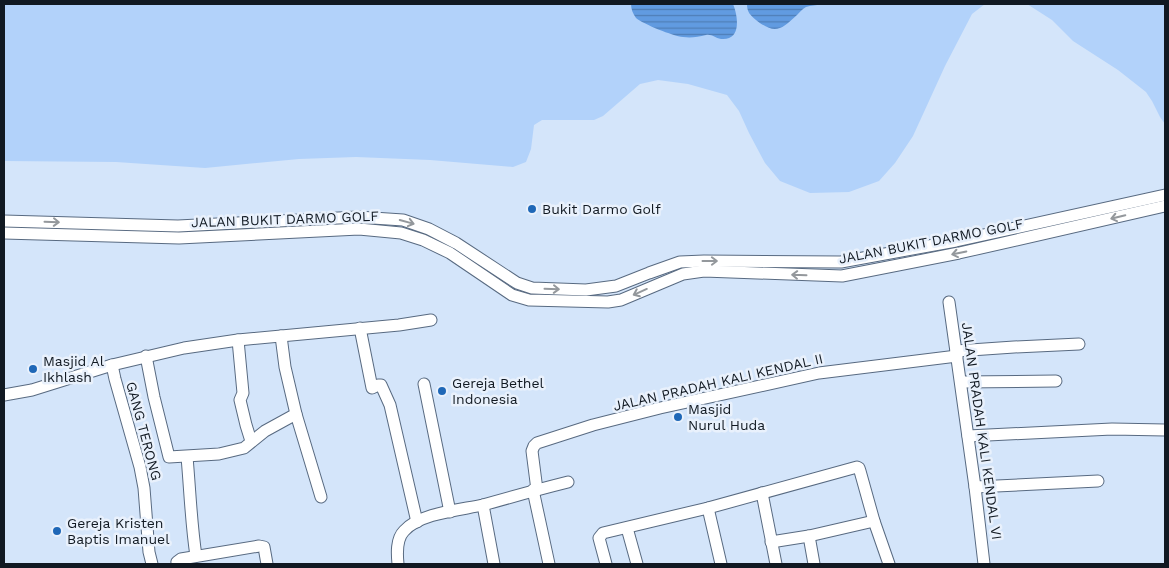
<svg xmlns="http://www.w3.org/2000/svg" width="1169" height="568" font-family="'Work Sans',sans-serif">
<defs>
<pattern id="water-rules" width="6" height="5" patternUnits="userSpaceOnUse" patternTransform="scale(1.25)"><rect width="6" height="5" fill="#619be1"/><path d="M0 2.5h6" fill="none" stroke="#4f7eb6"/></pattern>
</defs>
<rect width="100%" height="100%" fill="#d4e5fa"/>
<g fill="#b2d2fa">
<polygon points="4,4 985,4 972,14 945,66 913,136 895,163 879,181 849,192 810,193 780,181 765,163 749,133 739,111 727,95 688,84 658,80 640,84 603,116 594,120 542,120 534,125 531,149 526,162 513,167 430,160 356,157 299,159 205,168 116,162 4,161"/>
<polygon points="1027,4 1165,4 1165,124 1160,117 1152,101 1146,92 1118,70 1073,41 1052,20"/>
</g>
<g fill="url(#water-rules)">
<path d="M631,4H733C738,16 742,41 721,39C715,38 712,34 706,35C698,37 691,38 683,37C673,36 643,24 636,18C633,14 631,9 631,4Z"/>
<path d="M747,4H821C816,6 811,5 806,7C802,9 800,12 797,15C781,30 775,35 756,20C750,15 747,12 747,4Z"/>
</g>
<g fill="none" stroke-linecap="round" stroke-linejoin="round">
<defs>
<g id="minor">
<polyline points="4,221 178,226 358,217 403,220 429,229 456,243 517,283 532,288 586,290 616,286 649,273 680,262 704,261 841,262 956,241 1165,195"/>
<polyline points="4,233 179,238 359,229 401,233 423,240 450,253 512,295 529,300 608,302 621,300 683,274 704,271 842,276 959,253 1165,206"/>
<polyline points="949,302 975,487 984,564"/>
<polyline points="360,328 372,388 378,385 381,385 390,405 417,522"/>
<polyline points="281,336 285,367 296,414 321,497"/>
<polyline points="238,340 243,393 240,400 246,425 251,441"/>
<polyline points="956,351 1014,347 1079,344"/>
<polyline points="146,356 154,397 169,457 219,454 244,448 265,431 296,414"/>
<polyline points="112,365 115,379 140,467 144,488 149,552 152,564"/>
<polyline points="961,382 1056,381"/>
<polyline points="424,384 450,512"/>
<polyline points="4,395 32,390 112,365 184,348 238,340 399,325 431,320"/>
<polyline points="968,436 1112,429 1165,430"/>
<path d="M187,457C190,490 191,523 196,556"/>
<polyline points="975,487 1098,481"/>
<polyline points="533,490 549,564"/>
<polyline points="537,490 532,451 534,446 537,443 593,425 660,408 819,373 957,356"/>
<polyline points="762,493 776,564"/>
<polyline points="483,505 494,564"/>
<polyline points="708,508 721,564"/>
<polyline points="627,528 637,564"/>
<polyline points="809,536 814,564"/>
<polyline points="771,542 809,536 874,521"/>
<polyline points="178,564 177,562 181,559 259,546 264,547 267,564"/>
<path d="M398,564C397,554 396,539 404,531C420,513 460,510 483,505C511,497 540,489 568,482"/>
<polyline points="606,564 599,538 603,533 708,508 857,467 859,468 860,471 874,521 889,564"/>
</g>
</defs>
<use href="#minor" stroke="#586a81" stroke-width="13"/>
<use href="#minor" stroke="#fff" stroke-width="11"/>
</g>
<defs><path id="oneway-shaft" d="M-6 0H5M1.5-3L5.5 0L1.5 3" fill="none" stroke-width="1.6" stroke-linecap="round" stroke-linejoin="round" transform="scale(1.25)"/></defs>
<g stroke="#94989c">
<use href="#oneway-shaft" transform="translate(1118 217) rotate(167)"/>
<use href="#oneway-shaft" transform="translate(52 222) rotate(2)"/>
<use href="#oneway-shaft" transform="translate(407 222) rotate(15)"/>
<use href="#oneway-shaft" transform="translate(959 253) rotate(168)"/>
<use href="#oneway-shaft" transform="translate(710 261)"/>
<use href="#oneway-shaft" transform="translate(799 275) rotate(-178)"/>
<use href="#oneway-shaft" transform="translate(552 289) rotate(2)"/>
<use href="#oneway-shaft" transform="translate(640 292) rotate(156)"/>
</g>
<g fill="#1e67b7" stroke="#e9f1fc" stroke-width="2">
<circle cx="532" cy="209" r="5"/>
<circle cx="33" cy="369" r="5"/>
<circle cx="442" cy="391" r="5"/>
<circle cx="678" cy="417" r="5"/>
<circle cx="57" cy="531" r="5"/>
</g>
<g text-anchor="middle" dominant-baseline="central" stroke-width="5" stroke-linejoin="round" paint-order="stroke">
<g font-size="14" fill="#111922" stroke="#e9f1fc" text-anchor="start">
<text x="542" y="209">Bukit Darmo Golf</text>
<text x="43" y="361">Masjid Al<tspan x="43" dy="16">Ikhlash</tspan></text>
<text x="452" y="383">Gereja Bethel<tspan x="452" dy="16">Indonesia</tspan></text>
<text x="688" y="409">Masjid<tspan x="688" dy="16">Nurul Huda</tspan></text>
<text x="67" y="523">Gereja Kristen<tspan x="67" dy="16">Baptis Imanuel</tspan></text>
</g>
<g font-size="14" fill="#111922" stroke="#e9f1fc">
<text transform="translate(285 219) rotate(-2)">JALAN BUKIT DARMO GOLF</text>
<text transform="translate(931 241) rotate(-11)">JALAN BUKIT DARMO GOLF</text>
<text transform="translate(718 382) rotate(-13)">JALAN PRADAH KALI KENDAL II</text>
<text transform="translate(144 431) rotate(75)">GANG TERONG</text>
<text transform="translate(982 431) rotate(82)">JALAN PRADAH KALI KENDAL VI</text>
</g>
</g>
<rect width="1169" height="568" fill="none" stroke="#111922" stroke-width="10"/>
</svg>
